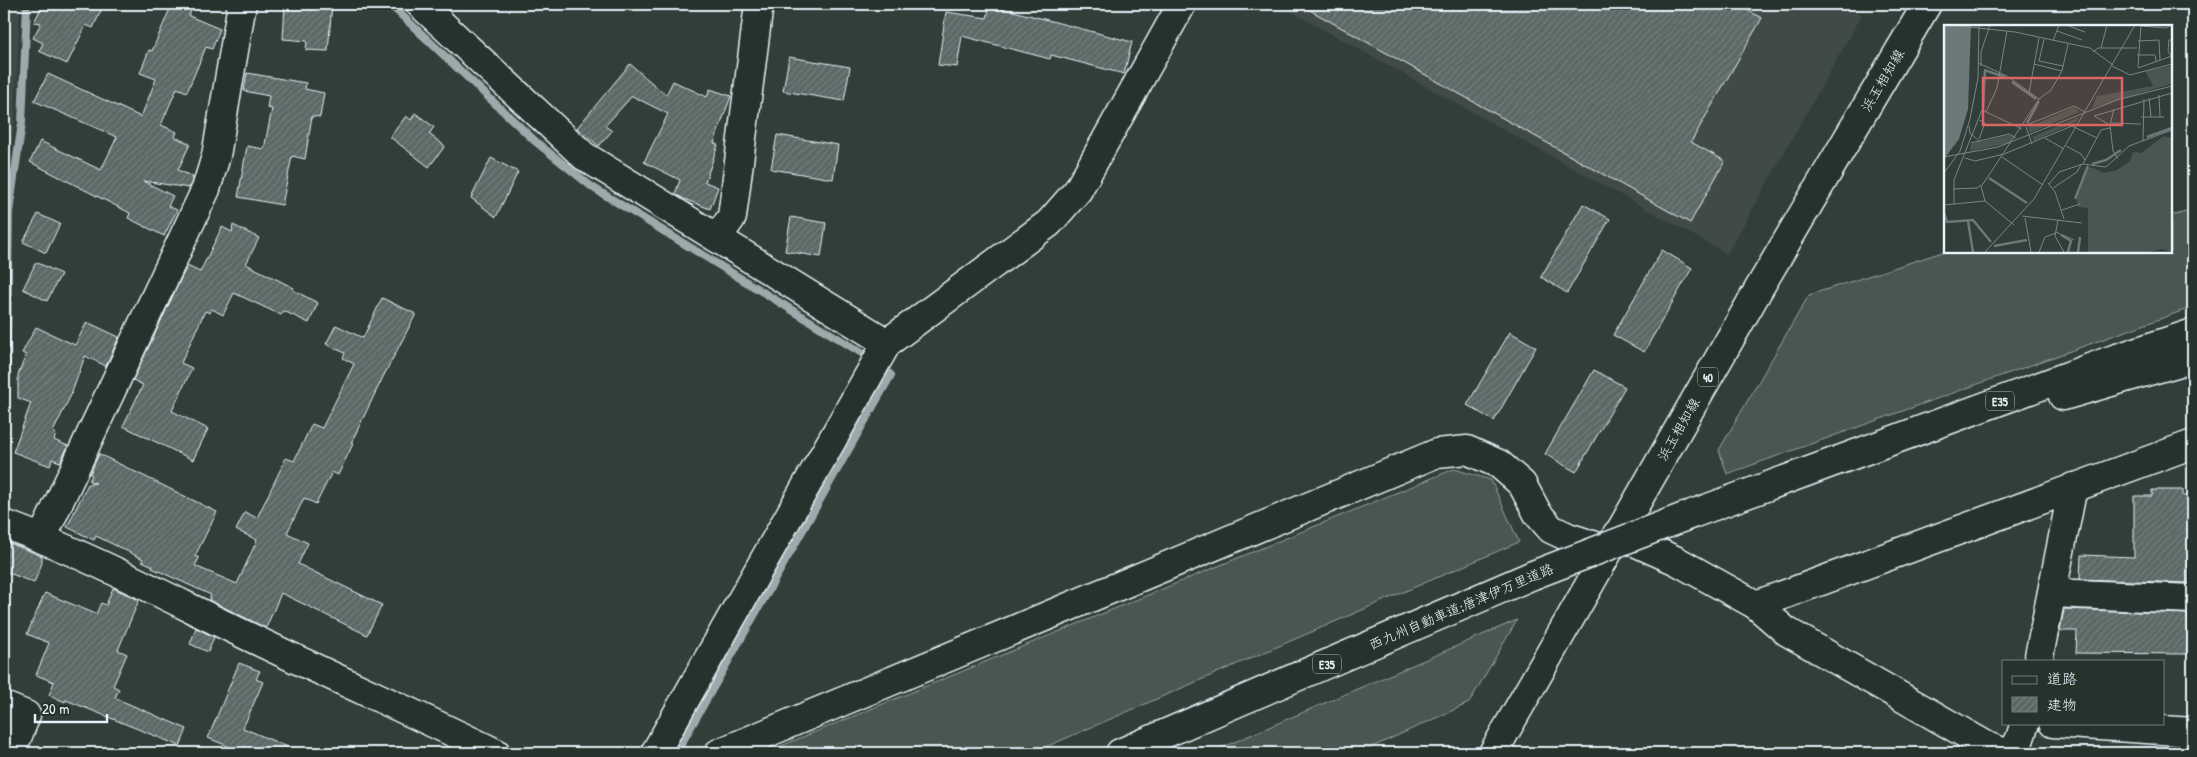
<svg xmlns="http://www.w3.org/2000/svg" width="2197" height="757" font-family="'Patrick Hand','Klee One',sans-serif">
<defs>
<pattern id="building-hatch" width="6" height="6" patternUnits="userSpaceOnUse" patternTransform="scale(1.25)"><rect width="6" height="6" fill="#5c6865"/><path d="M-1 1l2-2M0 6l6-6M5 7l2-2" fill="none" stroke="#737e7c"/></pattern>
</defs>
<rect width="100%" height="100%" fill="#323e39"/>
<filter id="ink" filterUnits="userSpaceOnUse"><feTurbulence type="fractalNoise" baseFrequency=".02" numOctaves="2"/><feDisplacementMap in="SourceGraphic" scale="10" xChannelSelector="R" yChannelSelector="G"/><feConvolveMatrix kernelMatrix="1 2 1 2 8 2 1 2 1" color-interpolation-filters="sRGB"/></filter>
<g filter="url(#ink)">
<g fill="#3f4b46">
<polygon points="4,4 20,4 15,120 4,203"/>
<polygon points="1278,4 1843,4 1862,15 1727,254"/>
</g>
<g fill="#495651" stroke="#98a4a4">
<polygon points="2193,210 2193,307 1727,474 1719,450 1809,295 1946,251 2171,251 2171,213 2175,215"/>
<polygon points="1454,469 1491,480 1519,542 1032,753 764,753"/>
<polygon points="1517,620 1469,703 1359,753 1209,753"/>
</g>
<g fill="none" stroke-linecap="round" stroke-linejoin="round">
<g stroke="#9ea9ab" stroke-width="8">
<polyline points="384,4 395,9 536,142 592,187 870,358 891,375 676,753"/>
<polyline points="4,418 6,404 9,212 22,123 27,4"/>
</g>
</g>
<g fill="url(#building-hatch)" stroke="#e8f1f8">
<polygon points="43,4 104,4 93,28 86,25 67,64 39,51 43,43 33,38 41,23 34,22"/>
<polygon points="172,4 194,4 189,16 220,29 212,49 206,47 187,92 177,88 161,125 177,132 175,137 190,144 178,170 193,177 189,188 143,181 173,196 168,206 177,210 164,236 128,218 130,213 30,162 40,141 101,170 117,137 34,101 48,74 141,117 156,79 140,73 149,50 152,51"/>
<polygon points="285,4 332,4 328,51 306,50 307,41 283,39"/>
<polygon points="1299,4 1736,4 1762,18 1691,142 1725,161 1690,223"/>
<polygon points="990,5 1132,42 1124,74 1051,55 1050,59 962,36 957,67 938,65 946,12 987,18"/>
<polygon points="789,57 850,67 844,101 783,91"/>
<polygon points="630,64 666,95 673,81 707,97 710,89 731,96 714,143 718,145 705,182 718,187 710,209 684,199 675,194 680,180 644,162 668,114 632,96 605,126 612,131 599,146 577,128"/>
<polygon points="247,73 306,83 305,89 324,93 320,117 312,116 305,159 292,156 282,205 238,197 247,146 264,149 272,109 267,108 269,96 244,91"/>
<polygon points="415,113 434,127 429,134 445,146 429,167 390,137 406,116 411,120"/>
<polygon points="777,135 838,145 833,179 771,169"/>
<polygon points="491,158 518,172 496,217 471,198"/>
<polygon points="1583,204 1610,219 1567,293 1541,277"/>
<polygon points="38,214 60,224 46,253 23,242"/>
<polygon points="791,217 826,223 821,257 785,251"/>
<polygon points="233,225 259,238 246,264 294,288 293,290 318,303 309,323 284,311 281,315 234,293 223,315 212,309 210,313 205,311 181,363 192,368 172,411 208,429 193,460 123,426 143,385 133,380 187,266 200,272 222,227 232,232"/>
<polygon points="1662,250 1692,268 1644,352 1613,335"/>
<polygon points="36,262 61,274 47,301 23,289"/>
<polygon points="382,298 416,314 383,377 351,443 353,444 338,475 332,472 316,504 304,498 287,533 308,543 298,564 382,605 367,635 281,593 266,628 209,600 211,595 152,568 153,566 142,561 143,559 96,536 94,540 67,527 88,484 96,483 89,481 92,475 90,474 99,454 217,512 195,556 199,558 195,566 237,584 257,540 236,530 245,512 257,518 286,458 294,461 312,424 322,428 354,364 343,358 345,353 326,344 336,325 363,338"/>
<polygon points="87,322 119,337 106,366 85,356 71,395 53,432 56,434 54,440 68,446 60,462 52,459 50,466 13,452 31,403 18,398 18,375 26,355 22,353 36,327 75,345"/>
<polygon points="1510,332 1536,347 1494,421 1467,405"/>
<polygon points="1594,370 1625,387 1576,472 1545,454"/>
<polygon points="2152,490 2183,490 2183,496 2193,496 2193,544 2189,544 2189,583 2080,579 2081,555 2134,557 2134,496 2152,496"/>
<polygon points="4,541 42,556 42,563 34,583 4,571"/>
<polygon points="113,588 139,600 118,650 127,654 113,686 119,689 115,698 187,729 180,746 66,700 65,702 49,695 54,682 36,675 49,643 27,634 45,593 96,614 101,603 106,605"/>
<polygon points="2064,609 2188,614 2187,654 2076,653 2077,631 2060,631"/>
<polygon points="196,628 214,637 208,652 190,644"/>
<polygon points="239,663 260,671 256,679 263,682 243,728 302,753 224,753 228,746 208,738"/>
</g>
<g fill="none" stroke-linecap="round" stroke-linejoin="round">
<defs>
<g id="street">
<polyline points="420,4 584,156 887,343"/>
<polyline points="717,238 732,217 759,4"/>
<path d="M4,524C83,553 159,593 235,630C321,672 409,711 496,753"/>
<polyline points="42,538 206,189 216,156 242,4"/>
<polyline points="2052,593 2193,599"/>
<polyline points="1756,605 1786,631 1987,746 2005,753"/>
<polyline points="2038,661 2073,487"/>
<polyline points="4,706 26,715 11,753"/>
<polyline points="2053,723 2193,732"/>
<polyline points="655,753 887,343 1049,223 1078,190 1182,4"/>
<polyline points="2011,753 2019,741 2025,723"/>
</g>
<g id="secondary">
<polyline points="1617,534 1677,561 1756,605 2193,444"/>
<polyline points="719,753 1437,453 1467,450 1499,464 1522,484 1538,514 1551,529 1568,537 1608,550"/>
</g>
<polyline id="primary" points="1493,753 1761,285 1927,4"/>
<g id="highway">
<polyline points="2063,396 2193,358"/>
<polyline points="1692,514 2114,359 2193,333"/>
<polyline points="1120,753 1533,575"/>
</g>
</defs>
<use href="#street" stroke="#e8f1f8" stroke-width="31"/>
<use href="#secondary" stroke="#e8f1f8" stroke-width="31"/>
<use href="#primary" stroke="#e8f1f8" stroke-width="31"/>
<use href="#highway" stroke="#e8f1f8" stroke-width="31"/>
<use href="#street" stroke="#26332d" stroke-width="28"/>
<use href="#secondary" stroke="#26332d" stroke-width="28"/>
<use href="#primary" stroke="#26332d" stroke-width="28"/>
<use href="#highway" stroke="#26332d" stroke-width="28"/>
<defs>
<polyline id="highway-bridge" points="1533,575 1692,514"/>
</defs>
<use href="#highway-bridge" stroke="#e8f1f8" stroke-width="31" stroke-linecap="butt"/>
<use href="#highway-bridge" stroke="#26332d" stroke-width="28"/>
</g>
</g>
<g text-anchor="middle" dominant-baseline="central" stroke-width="5" stroke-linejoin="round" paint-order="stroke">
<g fill="#26332d" stroke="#aeb8bb" stroke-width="1">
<rect x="1698" y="367.5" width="20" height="19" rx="4"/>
<rect x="1986" y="391.5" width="28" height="19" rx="4"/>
<rect x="1313" y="654.5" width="28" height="19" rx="4"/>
</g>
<g font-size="12" font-weight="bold" fill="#e8f1f8">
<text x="1708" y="377">40</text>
<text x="2000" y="401">E35</text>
<text x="1327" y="664">E35</text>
</g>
<g font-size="14" fill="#e8f1f8" stroke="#26332d">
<text transform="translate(1882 80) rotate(-59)">浜玉相知線</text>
<text transform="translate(1678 429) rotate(-60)">浜玉相知線</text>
<text transform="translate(1461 606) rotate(-23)">西九州自動車道;唐津伊万里道路</text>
</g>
</g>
<g transform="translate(1944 25)">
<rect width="228" height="228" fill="#323e39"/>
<path d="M227,41V59L148,83L153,71L209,61L201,46ZM131,82L135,87L86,108L84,102ZM135,92L132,97L90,116L88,112ZM65,110L69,112L66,118L26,126L27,119Z" fill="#495651"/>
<path d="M220,111L227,113V227L218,224L205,227H144V183L134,182L132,171L140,146L147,142L160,148L173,145L186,136L189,127L197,128Z" fill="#495651"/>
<path d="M0,0H27L24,84L15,114L0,134Z" fill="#6d7978"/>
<path fill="none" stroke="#6d7978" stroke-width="2.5" d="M40,45L61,52M68,57L92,74M39,83L41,45M83,98L95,76M203,112L228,103M148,139L162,135L177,125M45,153L83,178M131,174L144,141M0,188L3,197L29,195L47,217M24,196L29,227M117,210L127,216L124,227M50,221L83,215M134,227L136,212"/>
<path fill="none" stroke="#7b8685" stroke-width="1" d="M7,0L71,7L146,23L169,40M122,0L141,7M197,1L222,3L227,0M113,6L138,15M100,14L95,36L119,41M109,16L115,0M194,16L215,15L216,35M157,23L163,0M149,27L154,23H193M193,30H211L212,36M227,31L224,26L225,15H227M34,38L63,51L95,74M90,39L118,46M37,41V27L46,0M168,41L186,50L228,39M194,42L197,0M194,43L228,31M85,68L95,13M215,70L216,92M205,73L207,92M170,84L166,100L169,126L174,134M42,87L53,63L63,6M150,91L228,68M150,91L166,100M197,92H220M167,98L197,99M25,101L26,108L36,117M80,101L130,81L141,87M82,102L88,119M101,113L120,124M35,114L41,98L35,95M199,116L200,74M27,118L65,109L72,113M122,121L137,129L141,135M0,132L54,122L173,75L228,61M58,132L99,160M21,133L31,136L60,129L128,101L153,113M139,139L157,105L166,103M0,148L16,126L26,94L34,53L35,0M104,158L111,167L120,194M105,159L115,147L139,139L162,142L185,121L228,105M37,161L41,176L70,200M109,163L133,147L137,140M9,164L33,163L39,159L95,74L107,65L118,46L124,19M10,179V155L38,85L78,104M0,180L41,176M118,185L136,179M78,191L138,198M81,193L87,227M114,195L111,211L120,227M112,207L130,215M41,227L90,174L191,0M95,227L101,212L112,208"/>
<path fill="#db6466" fill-opacity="0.15" stroke="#db6466" stroke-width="2.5" d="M39,53H178V100H39Z"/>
<rect width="228" height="228" fill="none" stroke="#e8f1f8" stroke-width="2.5"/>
</g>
<rect width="2197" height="757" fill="none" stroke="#26332d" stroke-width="20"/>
<rect x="10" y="10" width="2177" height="737" fill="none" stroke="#e8f1f8" stroke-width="2" filter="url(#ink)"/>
<rect x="2002" y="660" width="162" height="65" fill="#26332d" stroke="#747f7e"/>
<rect x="2012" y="676" width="25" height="8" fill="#26332d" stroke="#747f7e"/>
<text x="2047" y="684" font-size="15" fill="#e8f1f8">道路</text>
<rect x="2012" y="697" width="25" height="15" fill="url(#building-hatch)" stroke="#747f7e"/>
<text x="2047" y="710" font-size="15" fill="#e8f1f8">建物</text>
<path d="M35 714v8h72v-8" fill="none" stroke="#e8f1f8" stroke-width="2.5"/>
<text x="42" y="714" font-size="15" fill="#e8f1f8" stroke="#26332d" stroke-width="4" paint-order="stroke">20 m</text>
</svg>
